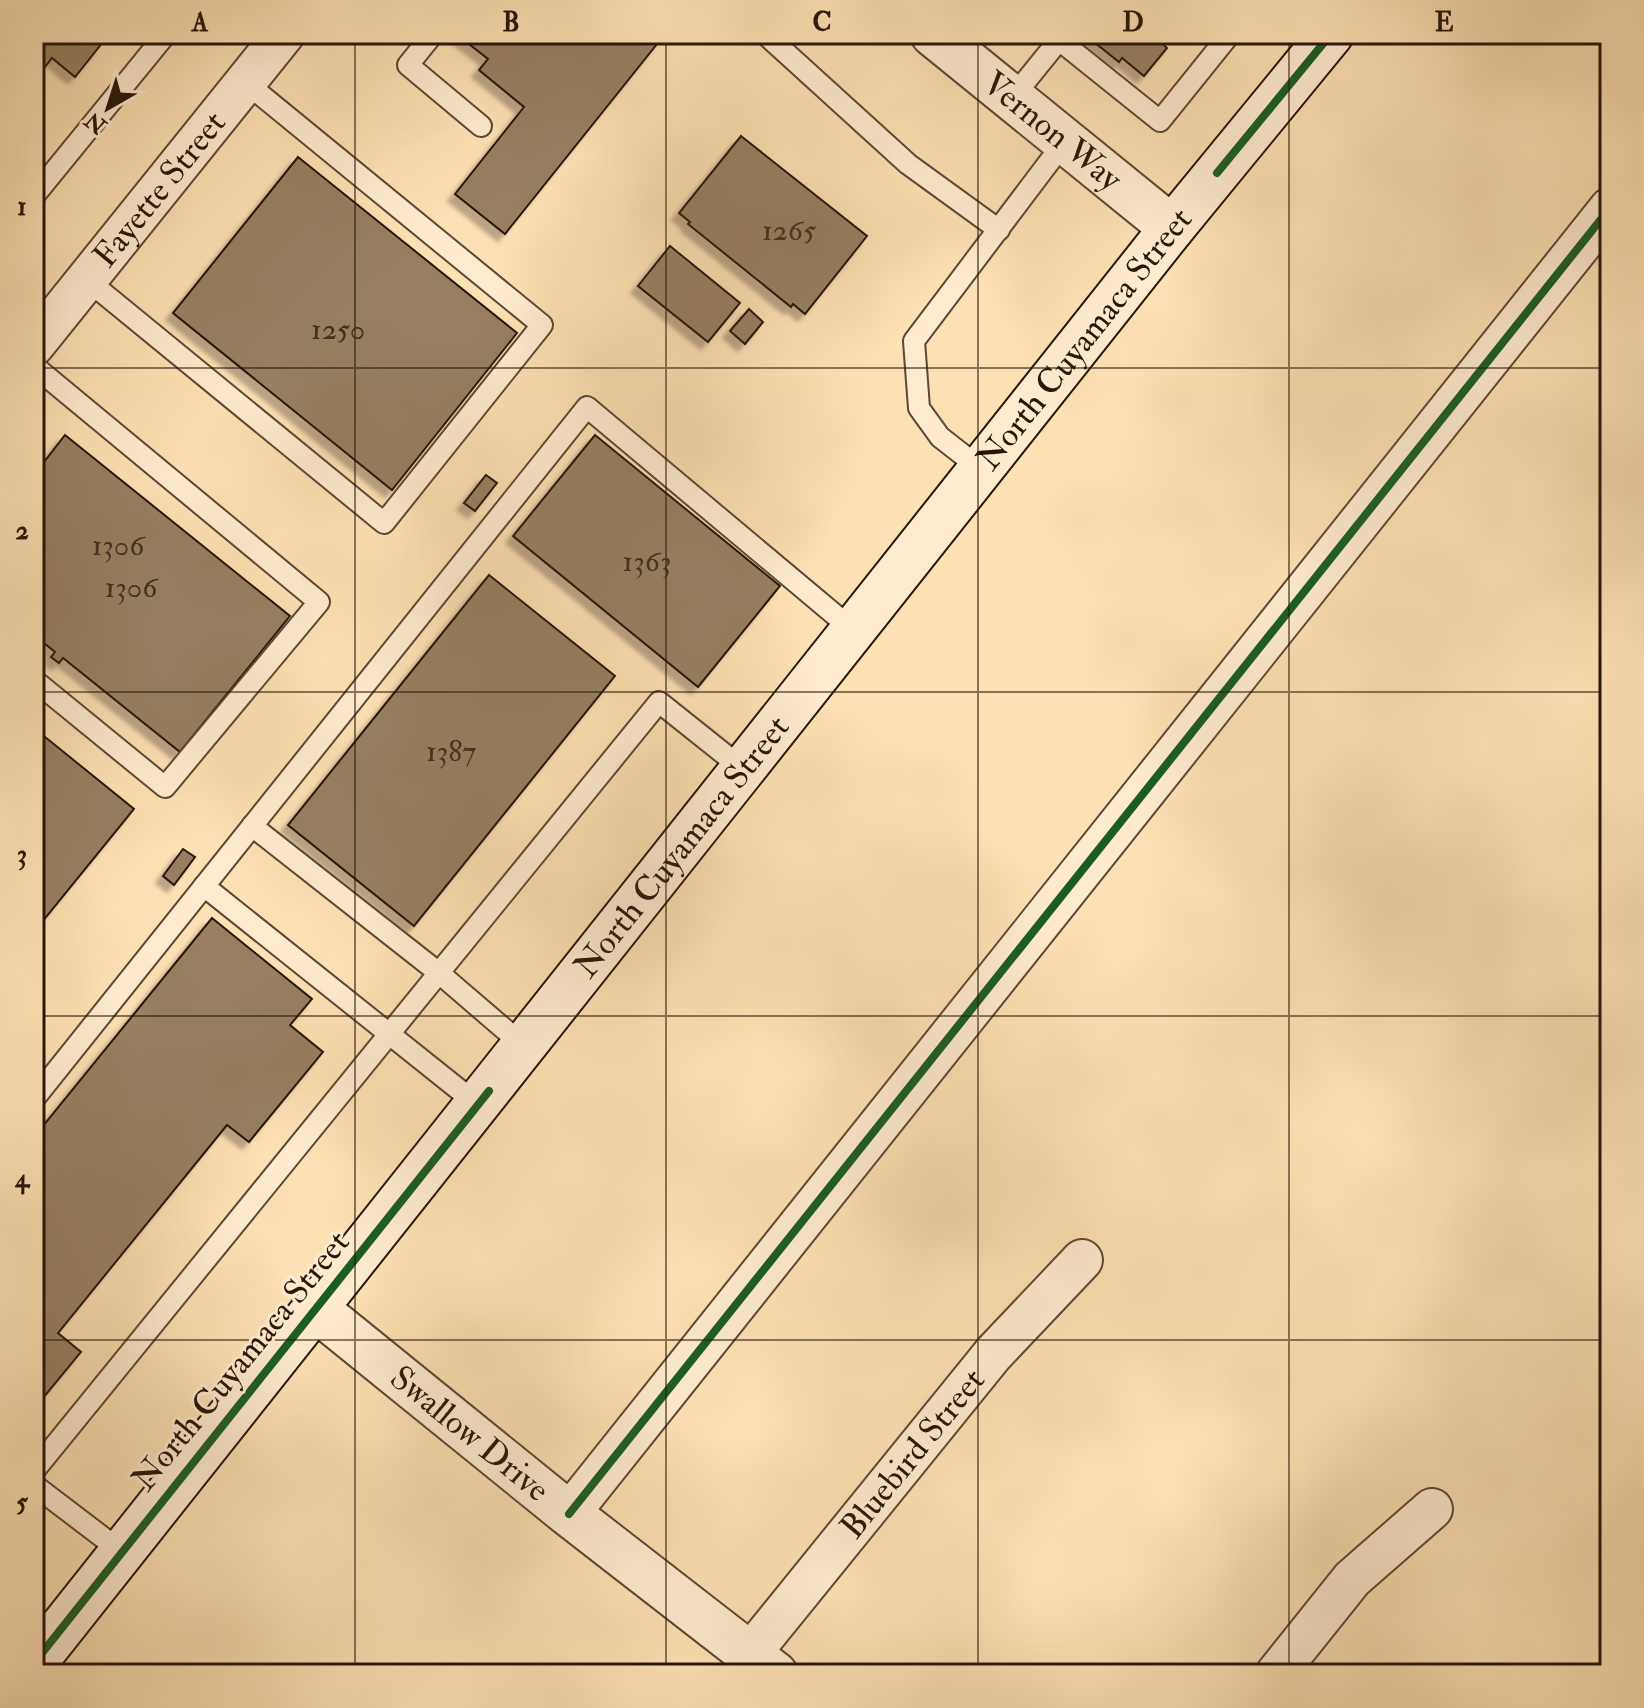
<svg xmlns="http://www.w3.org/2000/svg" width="1644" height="1708" font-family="'IM FELL Double Pica',serif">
<defs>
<filter id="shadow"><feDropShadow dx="-7" dy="7" stdDeviation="2" flood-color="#0004"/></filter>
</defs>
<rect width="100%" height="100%" fill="#fde0b3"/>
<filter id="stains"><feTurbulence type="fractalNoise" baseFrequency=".0025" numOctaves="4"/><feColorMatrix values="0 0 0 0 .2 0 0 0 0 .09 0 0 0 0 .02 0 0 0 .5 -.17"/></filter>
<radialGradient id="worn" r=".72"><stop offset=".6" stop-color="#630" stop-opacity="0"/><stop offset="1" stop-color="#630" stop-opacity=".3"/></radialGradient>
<g fill="#968061" stroke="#261708" stroke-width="2" filter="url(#shadow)">
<polygon points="34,34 93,34 103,42 75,77 52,58 34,81"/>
<polygon points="456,34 665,34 505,234 455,194 524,107 479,70 488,59"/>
<polygon points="1084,34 1169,34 1162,43 1167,48 1144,76 1122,58 1119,62"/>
<polygon points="741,136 867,236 805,314 793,304 791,307 688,224 690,222 679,213"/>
<polygon points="298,157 517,333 392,490 173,313"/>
<polygon points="670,246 740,303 708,342 638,286"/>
<polygon points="749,309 763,322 745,344 730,331"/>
<polygon points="65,435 290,616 180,752 63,658 59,663 51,657 55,652 34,635 34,475"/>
<polygon points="595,435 780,586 698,687 513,536"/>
<polygon points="486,475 497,483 475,511 464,503"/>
<polygon points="489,575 615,676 414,926 288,825"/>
<polygon points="34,728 134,809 34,932"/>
<polygon points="183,849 195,857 174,885 163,876"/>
<polygon points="212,918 312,999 290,1025 323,1052 249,1142 227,1125 58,1333 81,1352 34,1409 34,1137"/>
</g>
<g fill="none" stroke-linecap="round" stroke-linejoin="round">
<defs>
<g id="service">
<polyline points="433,34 408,65 481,126"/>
<polyline points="765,34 908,164 999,230"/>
<polyline points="1012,98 1059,40 1160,121 1230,34"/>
<polyline points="34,196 166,34"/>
<polyline points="86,279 384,523 542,325 245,82"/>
<polyline points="34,366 319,602 165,787 34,680"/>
<polyline points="981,469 940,437 919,408 914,341 1065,141"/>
<polyline points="252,826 439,973 524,1046"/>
<polyline points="204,886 477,1104"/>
<polyline points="34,1099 587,407 853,630"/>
<polyline points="34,1471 659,702 743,769"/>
<polyline points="34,1485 122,1552"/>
</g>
<g id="minor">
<path id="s1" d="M34,345L284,34"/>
<polyline points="569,1514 1610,208"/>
<path id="s2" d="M750,1654L993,1354L1082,1260"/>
<polyline points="1276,1674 1352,1579 1432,1509"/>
</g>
<g id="tertiary">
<path id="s3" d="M933,34L1172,228"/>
<path id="s4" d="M316,1309L569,1514L775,1674"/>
</g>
<g id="secondary">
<path id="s5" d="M34,1663L1172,228L1331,34"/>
</g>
</defs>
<use href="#service" stroke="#5c4933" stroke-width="24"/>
<use href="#minor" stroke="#5c4933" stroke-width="44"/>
<use href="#tertiary" stroke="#5c4933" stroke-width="48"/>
<use href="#secondary" stroke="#261708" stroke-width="48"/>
<use href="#service" stroke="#feebce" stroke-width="20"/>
<use href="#minor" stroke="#feebce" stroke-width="40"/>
<use href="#tertiary" stroke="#feebce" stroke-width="44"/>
<use href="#secondary" stroke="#feebce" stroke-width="44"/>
<defs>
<g id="cycleway">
<polyline points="1217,173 1331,34"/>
<polyline points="569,1514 1610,208"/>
<polyline points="34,1663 489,1091"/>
</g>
</defs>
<use href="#cycleway" stroke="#feebce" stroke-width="13"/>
<use href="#cycleway" stroke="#1b5e20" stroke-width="8"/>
</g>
<path fill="none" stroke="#261708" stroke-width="2" stroke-opacity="0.55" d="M355,34V1674M666,34V1674M978,34V1674M1289,34V1674M34,368H1610M34,692H1610M34,1016H1610M34,1340H1610"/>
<g text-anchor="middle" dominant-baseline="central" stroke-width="6" stroke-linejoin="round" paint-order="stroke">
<g font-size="30" fill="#42311e">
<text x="789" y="230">1265</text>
<text x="338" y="329">1250</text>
<text x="118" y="545">1306</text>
<text x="647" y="561">1363</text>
<text x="131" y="587">1306</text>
<text x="451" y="751">1387</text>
</g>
<g font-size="34" fill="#261708" stroke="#feebce">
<text stroke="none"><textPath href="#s3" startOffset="154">Vernon Way</textPath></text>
<text stroke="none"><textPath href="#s1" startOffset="200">Fayette Street</textPath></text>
<text stroke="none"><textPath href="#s5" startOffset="1690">North Cuyamaca Street</textPath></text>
<text stroke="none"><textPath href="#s5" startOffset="1042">North Cuyamaca Street</textPath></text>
<text transform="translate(241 1361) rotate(-51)">North Cuyamaca Street</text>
<text stroke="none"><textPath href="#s4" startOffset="198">Swallow Drive</textPath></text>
<text stroke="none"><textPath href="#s2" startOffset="258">Bluebird Street</textPath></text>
</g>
</g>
<rect width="1644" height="1708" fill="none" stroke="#fde0b3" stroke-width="88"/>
<g transform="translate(108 108) rotate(219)" stroke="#feebce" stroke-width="6" paint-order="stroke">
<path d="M0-6L14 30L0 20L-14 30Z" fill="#261708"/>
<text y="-12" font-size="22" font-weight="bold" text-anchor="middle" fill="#261708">N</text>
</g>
<rect x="44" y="44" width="1556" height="1620" fill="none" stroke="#261708" stroke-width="3"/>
<g font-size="26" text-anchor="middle" font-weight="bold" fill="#261708">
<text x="200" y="31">A</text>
<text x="511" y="31">B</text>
<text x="822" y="31">C</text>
<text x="1133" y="31">D</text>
<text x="1444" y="31">E</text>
<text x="22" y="215">1</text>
<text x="22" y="539">2</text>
<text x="22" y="863">3</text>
<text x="22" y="1187">4</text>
<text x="22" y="1511">5</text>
</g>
<rect width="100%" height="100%" filter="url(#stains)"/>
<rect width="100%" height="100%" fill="url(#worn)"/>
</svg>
